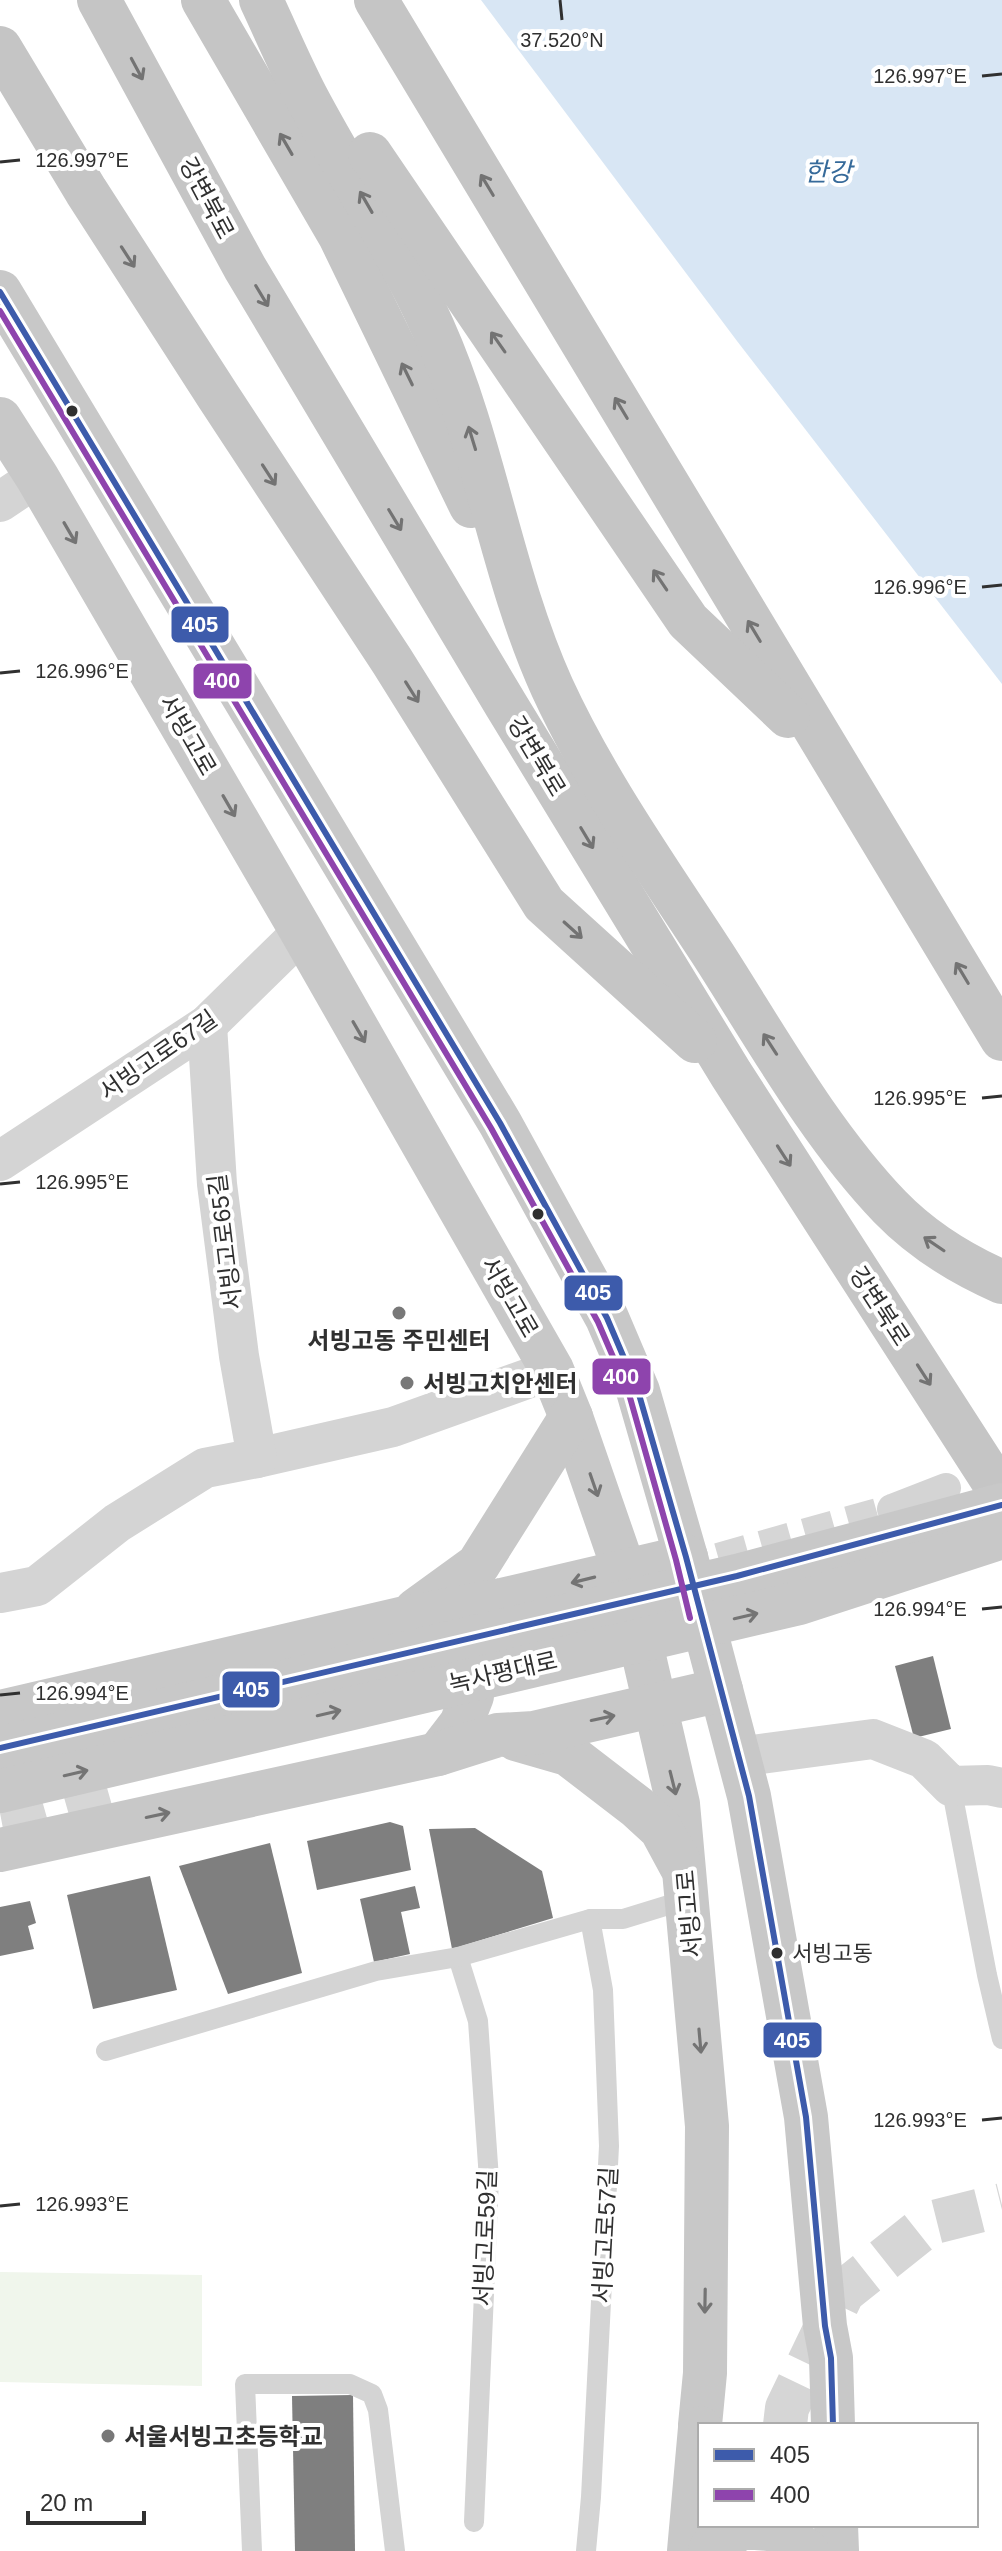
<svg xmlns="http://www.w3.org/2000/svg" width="1002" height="2551" font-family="Helvetica,'Noto Sans KR',sans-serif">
<rect width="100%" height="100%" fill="#fff"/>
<polygon fill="#f0f6ec" points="0,2272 202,2275 202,2386 0,2382"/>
<polygon fill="#d8e6f4" points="481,0 1002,0 1002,684 737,341"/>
<g fill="#7f7f7f">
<polygon points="933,1656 951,1729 914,1738 895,1666"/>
<polygon points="390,1822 403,1826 411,1870 317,1890 307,1841"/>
<polygon points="475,1828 542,1871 553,1918 452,1949 429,1829"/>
<polygon points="270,1843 302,1973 228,1994 179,1866"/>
<polygon points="150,1876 177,1990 93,2009 67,1895"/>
<polygon points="415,1886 420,1908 401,1912 410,1954 374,1962 360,1899"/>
<polygon points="30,1901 36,1923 28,1926 34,1949 0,1956 0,1907"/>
<polygon points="353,2395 355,2551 295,2551 292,2396"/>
</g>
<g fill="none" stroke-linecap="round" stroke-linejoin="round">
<polyline stroke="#d6d6d6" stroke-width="30" stroke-dasharray="30 15" stroke-linecap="butt" points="675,1570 892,1509"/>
<g stroke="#d6d6d6" stroke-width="44" stroke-dasharray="44 22" stroke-linecap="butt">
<polyline points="0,1813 42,1805 126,1781"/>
<polyline points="785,2425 787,2408 843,2292 930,2223 1002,2205"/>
</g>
<g stroke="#d4d4d4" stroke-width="20">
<polyline points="951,1786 987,1975 1002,2039"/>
<polyline points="458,1957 478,2021 489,2179 474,2522"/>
<polyline points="106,2051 376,1971 458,1957 590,1919 623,1919 688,1899"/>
<polyline points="252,2551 245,2384 350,2384 372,2394 378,2410 395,2551"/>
<polyline points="586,2551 591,2497 609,2146 603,1990 590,1919"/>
</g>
<polyline stroke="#d4d4d4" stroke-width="30" points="892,1509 946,1488"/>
<g stroke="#d4d4d4" stroke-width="40">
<polyline points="0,502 37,477"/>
<polyline points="0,1161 207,1025 302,932"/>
<polyline points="257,1458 393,1427 552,1370"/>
<polyline points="0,1593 37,1586 117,1523 205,1468 257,1458 239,1356 217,1184 207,1025"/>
<polyline points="738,1757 873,1739 924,1759 951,1786 988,1785 1002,1788"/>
</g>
<g stroke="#c8c8c8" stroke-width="44">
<polyline points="0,292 500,1123 607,1318 638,1391 686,1557 749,1796 806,2117 825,2326 831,2358 833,2425"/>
<polyline points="0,419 37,477 302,932 552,1370 571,1417 624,1570 678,1804 707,2126 705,2373 700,2425"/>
<polyline points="416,1610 478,1565 571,1417"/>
<polyline points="0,1712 405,1618 502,1600 686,1557"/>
<polyline points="516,1739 568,1754 637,1807 661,1829 681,1866"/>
<polyline points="438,1754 461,1724 472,1696 464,1657 455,1646"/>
<polyline points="0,1850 438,1754 498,1735 534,1733 721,1690"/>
<polyline points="836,2525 837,2551"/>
<polyline points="689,2551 700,2428"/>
<polyline points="710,2551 713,2545 743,2527 780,2530 807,2551"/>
</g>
<g stroke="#c5c5c5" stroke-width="44">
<polyline points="99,0 245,268 506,705 731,1074 1002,1495"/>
<polyline points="203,0 340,236 471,506"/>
<path d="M261,0C276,32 290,65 306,96C347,174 397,247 433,328C485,444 500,572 552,687C596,783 659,871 716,959C769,1042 821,1135 890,1207C921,1239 961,1264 1002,1282"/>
<polyline points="376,0 1002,1039"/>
<polyline points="0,48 86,191 218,396 392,661 544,904 695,1041"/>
<polyline points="370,154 688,621 788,716"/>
</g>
<g stroke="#c8c8c8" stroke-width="44">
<polyline points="0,1748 737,1576 1002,1505"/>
<polyline points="0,1791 799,1603 1002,1537"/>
</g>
<defs>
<g id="bus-1">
<polyline points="0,292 500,1123 607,1318 638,1391 686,1557 749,1796 806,2117 825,2326 831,2358 833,2425"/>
<polyline points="0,1748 737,1576 1002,1505"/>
</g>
<polyline id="bus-2" points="0,311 491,1128 598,1322 629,1394 676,1560 690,1618"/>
</defs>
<use href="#bus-1" stroke="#fff" stroke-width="12"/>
<use href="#bus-2" stroke="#fff" stroke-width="12"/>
<use href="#bus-1" stroke="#3d5bab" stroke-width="6"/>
<use href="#bus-2" stroke="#8e44ad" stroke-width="6"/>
</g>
<defs><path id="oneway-shaft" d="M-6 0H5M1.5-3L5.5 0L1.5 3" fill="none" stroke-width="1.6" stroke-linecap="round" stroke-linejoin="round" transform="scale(2)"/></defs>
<g stroke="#737373">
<use href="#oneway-shaft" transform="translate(137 69) rotate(62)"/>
<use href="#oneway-shaft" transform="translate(286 144) rotate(-120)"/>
<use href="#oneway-shaft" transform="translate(487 185) rotate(-121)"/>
<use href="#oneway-shaft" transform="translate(366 202) rotate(-120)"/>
<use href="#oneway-shaft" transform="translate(128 257) rotate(57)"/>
<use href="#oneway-shaft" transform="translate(262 296) rotate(59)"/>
<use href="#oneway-shaft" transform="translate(498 342) rotate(-125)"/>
<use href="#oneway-shaft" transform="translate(407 374) rotate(-116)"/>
<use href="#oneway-shaft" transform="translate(621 408) rotate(-121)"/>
<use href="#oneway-shaft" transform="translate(472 438) rotate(-107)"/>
<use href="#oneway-shaft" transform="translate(269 475) rotate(57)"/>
<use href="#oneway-shaft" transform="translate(395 520) rotate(59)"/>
<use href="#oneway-shaft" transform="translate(660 580) rotate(-124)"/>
<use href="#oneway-shaft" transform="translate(754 631) rotate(-121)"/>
<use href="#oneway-shaft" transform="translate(412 692) rotate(58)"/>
<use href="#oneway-shaft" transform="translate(587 838) rotate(59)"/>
<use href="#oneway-shaft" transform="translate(573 930) rotate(42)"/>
<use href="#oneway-shaft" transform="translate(962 973) rotate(-121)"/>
<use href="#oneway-shaft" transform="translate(770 1044) rotate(-123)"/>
<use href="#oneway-shaft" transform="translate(784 1156) rotate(57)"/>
<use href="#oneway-shaft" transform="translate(934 1244) rotate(-146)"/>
<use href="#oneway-shaft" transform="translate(924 1375) rotate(57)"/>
</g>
<g stroke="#747474">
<use href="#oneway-shaft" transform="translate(70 533) rotate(60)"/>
<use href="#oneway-shaft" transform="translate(229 806) rotate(60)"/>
<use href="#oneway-shaft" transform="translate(359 1032) rotate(60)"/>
<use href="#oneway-shaft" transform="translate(594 1485) rotate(71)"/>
<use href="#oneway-shaft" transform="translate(583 1580) rotate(166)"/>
<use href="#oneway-shaft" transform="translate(746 1616) rotate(-13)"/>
<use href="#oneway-shaft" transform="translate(329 1713) rotate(-13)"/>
<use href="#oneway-shaft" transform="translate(603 1718) rotate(-12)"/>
<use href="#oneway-shaft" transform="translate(76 1773) rotate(-13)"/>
<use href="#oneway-shaft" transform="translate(673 1783) rotate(76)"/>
<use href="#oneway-shaft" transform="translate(158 1815) rotate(-12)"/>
<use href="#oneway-shaft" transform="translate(700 2041) rotate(85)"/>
<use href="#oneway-shaft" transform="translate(705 2301) rotate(91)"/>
</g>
<path fill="none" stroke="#303030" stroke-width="3" d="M560,0L562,20M982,76L1002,74M0,162L20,160M982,587L1002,585M0,673L20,671M982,1098L1002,1096M0,1184L20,1182M982,1609L1002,1607M0,1695L20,1693M982,2120L1002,2118M0,2206L20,2204"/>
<g fill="#303030" stroke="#fff" stroke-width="3">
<circle cx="72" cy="411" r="7"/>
<circle cx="538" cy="1214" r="7"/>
<circle cx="777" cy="1953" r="7"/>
</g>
<g fill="#787878" stroke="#fff" stroke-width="3">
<circle cx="399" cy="1313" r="8"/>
<circle cx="407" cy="1383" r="8"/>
<circle cx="108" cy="2436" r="8"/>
</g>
<g text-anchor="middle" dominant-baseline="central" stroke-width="8" stroke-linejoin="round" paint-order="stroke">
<g font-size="22" fill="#303030" stroke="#fff" text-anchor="start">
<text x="792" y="1953">서빙고동</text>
</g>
<g font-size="24" fill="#303030" stroke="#fff">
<text transform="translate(207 198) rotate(62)">강변북로</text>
<text transform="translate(188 735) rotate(60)">서빙고로</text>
<text transform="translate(537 756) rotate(59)">강변북로</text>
<text transform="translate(158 1055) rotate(-35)">서빙고로67길</text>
<text transform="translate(225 1242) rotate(-97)">서빙고로65길</text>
<text transform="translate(510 1297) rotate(60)">서빙고로</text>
<text transform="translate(880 1306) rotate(57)">강변북로</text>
<text transform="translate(503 1672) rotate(-13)">녹사평대로</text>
<text transform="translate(689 1914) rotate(-95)">서빙고로</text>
<text transform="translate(605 2235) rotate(-87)">서빙고로57길</text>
<text transform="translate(485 2238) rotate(-88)">서빙고로59길</text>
</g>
<g font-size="24" font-weight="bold" fill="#303030" stroke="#fff" text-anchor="start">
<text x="399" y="1340" text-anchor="middle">서빙고동 주민센터</text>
<text x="423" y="1383">서빙고치안센터</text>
<text x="124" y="2436">서울서빙고초등학교</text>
</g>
<g font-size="26" font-style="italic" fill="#366a9a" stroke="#fff">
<text x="828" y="172">한강</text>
</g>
</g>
<g font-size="20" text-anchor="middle" fill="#303030" stroke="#fff" stroke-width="8" stroke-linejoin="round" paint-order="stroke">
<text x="562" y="47">37.520°N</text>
<text x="920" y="83">126.997°E</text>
<text x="82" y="167">126.997°E</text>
<text x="920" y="594">126.996°E</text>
<text x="82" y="678">126.996°E</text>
<text x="920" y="1105">126.995°E</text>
<text x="82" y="1189">126.995°E</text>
<text x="920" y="1616">126.994°E</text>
<text x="82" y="1700">126.994°E</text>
<text x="920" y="2127">126.993°E</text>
<text x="82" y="2211">126.993°E</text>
</g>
<g stroke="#fff" stroke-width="3">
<rect x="170" y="605" width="60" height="39" rx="8" fill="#3d5bab"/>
<rect x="192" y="662" width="61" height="38" rx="8" fill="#8e44ad"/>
<rect x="563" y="1274" width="61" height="38" rx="8" fill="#3d5bab"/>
<rect x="591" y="1357" width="61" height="39" rx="8" fill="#8e44ad"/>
<rect x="221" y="1670" width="60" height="39" rx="8" fill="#3d5bab"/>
<rect x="762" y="2021" width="61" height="38" rx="8" fill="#3d5bab"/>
</g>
<g font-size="22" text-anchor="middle" font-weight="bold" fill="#fff">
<text x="200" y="632">405</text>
<text x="222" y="688">400</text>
<text x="593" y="1300">405</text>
<text x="621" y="1384">400</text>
<text x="251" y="1697">405</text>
<text x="792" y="2048">405</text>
</g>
<rect x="698" y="2423" width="280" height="104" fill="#ffffff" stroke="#acacac" stroke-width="2"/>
<rect x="714" y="2449" width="40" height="12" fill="#3d5bab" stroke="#acacac" stroke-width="2"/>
<text x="770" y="2463" font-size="24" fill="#303030">405</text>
<rect x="714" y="2489" width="40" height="12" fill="#8e44ad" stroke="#acacac" stroke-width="2"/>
<text x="770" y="2503" font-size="24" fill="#303030">400</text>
<path d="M28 2511v12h116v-12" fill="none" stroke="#303030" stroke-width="4"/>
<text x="40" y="2511" font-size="24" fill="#303030" stroke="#ffffff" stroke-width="6" paint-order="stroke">20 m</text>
</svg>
